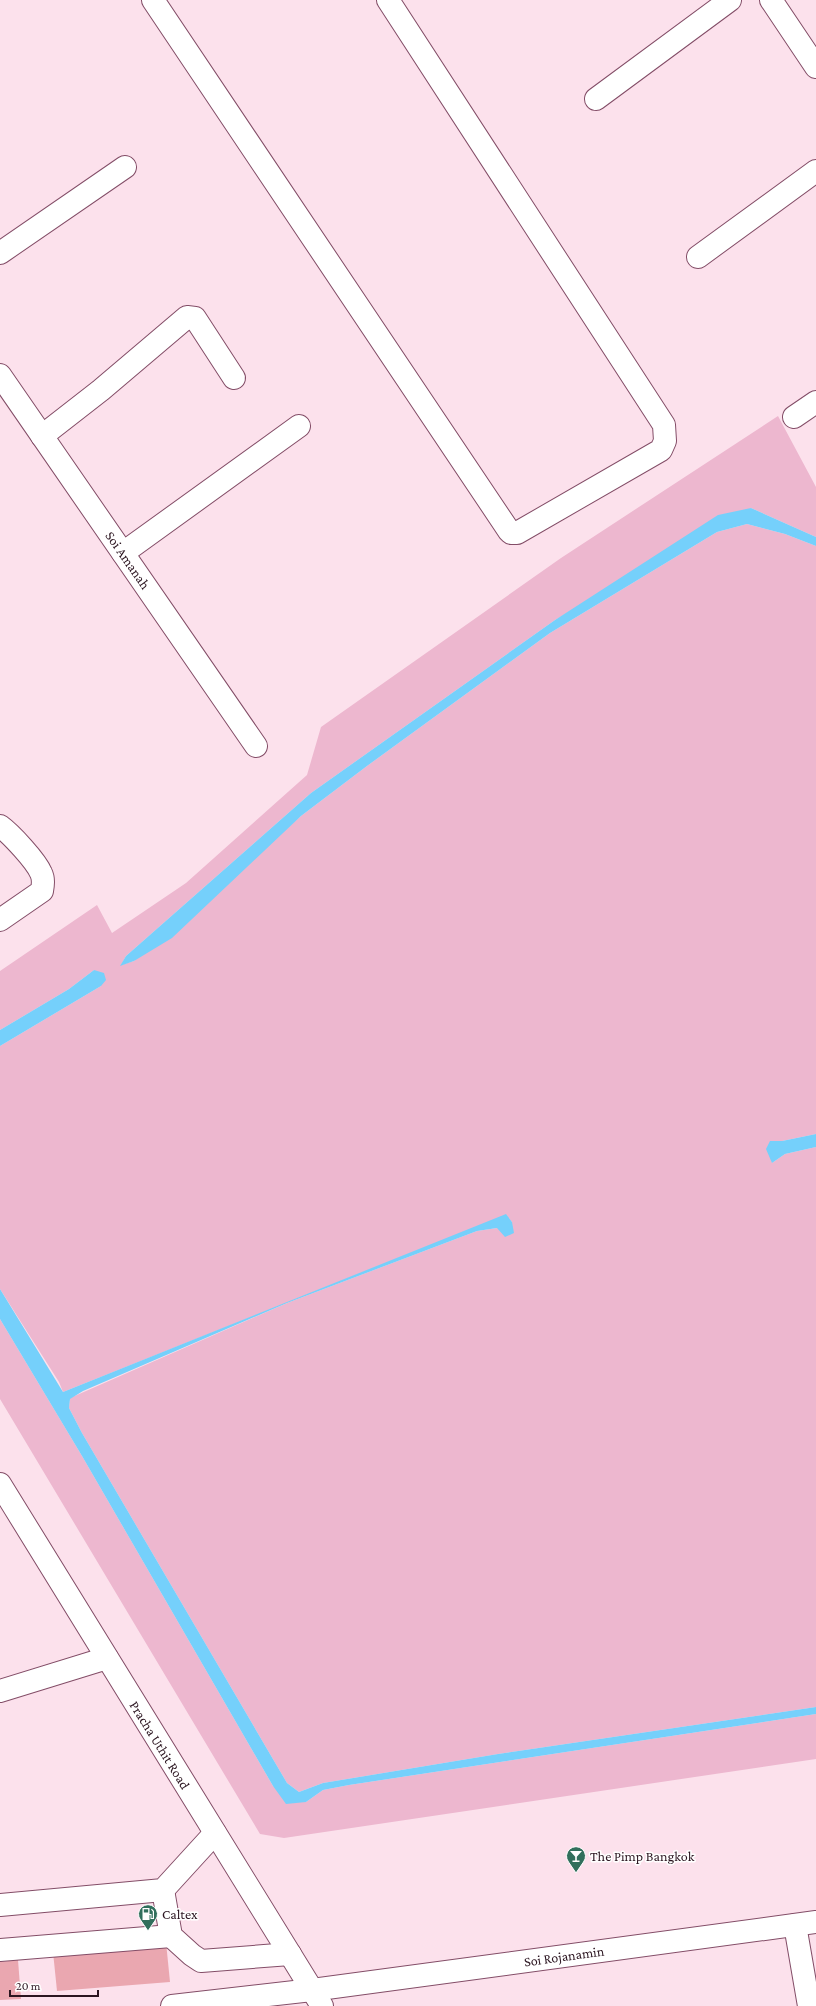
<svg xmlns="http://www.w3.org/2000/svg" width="816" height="2006" font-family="'Crimson Pro',serif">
<rect width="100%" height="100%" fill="#fce1ec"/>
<g fill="#edb7cf">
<polygon points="778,416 816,487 816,537 751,508 555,620 311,793 126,956 121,965 134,961 301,816 367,766 550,633 717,532 747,524 785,534 816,546 816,1134 782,1141 770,1141 772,1163 785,1154 816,1147 816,1707 498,1754 323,1783 299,1792 287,1783 82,1433 69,1408 70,1398 287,1303 477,1231 497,1228 512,1222 506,1215 63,1392 59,1382 0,1289 0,1046 101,986 94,970 69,989 0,1030 0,971 97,905 112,933 186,883 307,775 321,727 561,558"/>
<polygon points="0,1319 82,1456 273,1786 306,1802 323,1790 349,1785 816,1714 816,1759 284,1838 260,1834 0,1399"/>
</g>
<g fill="#75d0fb">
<polygon points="751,508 816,537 816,546 785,534 747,524 717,532 550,633 367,766 301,816 172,938 134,961 120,966 126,956 311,793 555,620 718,515"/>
<polygon points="94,970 104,973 106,980 101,986 0,1046 0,1030 69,989"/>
<polygon points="816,1134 816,1147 785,1154 772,1163 766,1149 770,1141 782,1141"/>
<polygon points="506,1214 512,1222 514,1233 505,1237 497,1228 477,1231 287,1303 83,1391 70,1399 69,1408 82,1433 287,1783 299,1792 323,1783 498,1754 816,1707 816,1714 349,1785 323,1790 306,1802 286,1804 273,1786 82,1456 0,1319 0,1289 63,1392"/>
</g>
<g fill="#eaa7b0">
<polygon points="166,1942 170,1982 57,1991 53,1952"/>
<polygon points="18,1960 21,1999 0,2000 0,1962"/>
</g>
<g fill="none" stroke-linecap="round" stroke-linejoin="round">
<defs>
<g id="minor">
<polyline points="153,0 509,531 511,533 517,533 661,450 665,441 664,425 388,0"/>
<polyline points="771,0 816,67"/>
<polyline points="596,99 730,0"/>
<polyline points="0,253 125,167"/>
<polyline points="698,257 816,171"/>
<polyline points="0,375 256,746"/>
<polyline points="794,417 816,402"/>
<polyline points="42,436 101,390 187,317 195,318 234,378"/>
<polyline points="123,553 299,426"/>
<path d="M0,826C11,834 36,861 41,873C44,879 43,885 42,891L0,920"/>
<polyline points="0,1691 107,1658"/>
<polyline points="163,1890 171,1936 192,1955 201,1961 290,1954"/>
<polyline points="0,1905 163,1890 215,1833"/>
<polyline points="795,1925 809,2006"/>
<polyline points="0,1950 171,1936"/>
<polyline points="172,2006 312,1990 816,1922"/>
</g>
<polyline id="major" points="0,1484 322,2006"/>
</defs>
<use href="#minor" stroke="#834d67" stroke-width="24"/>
<use href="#major" stroke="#834d67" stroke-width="24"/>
<use href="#minor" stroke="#fff" stroke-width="22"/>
<use href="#major" stroke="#fff" stroke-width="22"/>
</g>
<defs>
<symbol id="bar-pin" viewBox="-11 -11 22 30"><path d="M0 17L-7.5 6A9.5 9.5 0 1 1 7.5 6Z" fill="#316f5c" stroke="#fff"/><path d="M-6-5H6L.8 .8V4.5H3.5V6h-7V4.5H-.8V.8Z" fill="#fff"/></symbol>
<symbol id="fuel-pin" viewBox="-11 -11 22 30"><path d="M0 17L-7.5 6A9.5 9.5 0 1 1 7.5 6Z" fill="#316f5c" stroke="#fff"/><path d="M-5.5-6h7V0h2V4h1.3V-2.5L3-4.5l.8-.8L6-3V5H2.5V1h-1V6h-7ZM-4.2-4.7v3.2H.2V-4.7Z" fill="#fff"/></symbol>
</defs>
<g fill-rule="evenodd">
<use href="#bar-pin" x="565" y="1845" width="22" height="30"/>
<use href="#fuel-pin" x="137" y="1903" width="22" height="30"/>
</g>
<g text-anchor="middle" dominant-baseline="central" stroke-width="3" stroke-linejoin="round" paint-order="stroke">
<g font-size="14" fill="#2b1520" stroke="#fff">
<text transform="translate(128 560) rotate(55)">Soi Amanah</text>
<text transform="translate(160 1745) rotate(58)">Pracha Uthit Road</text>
<text transform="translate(564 1956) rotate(-8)">Soi Rojanamin</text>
</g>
<g font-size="14" fill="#2b1520" stroke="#fff" text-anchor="start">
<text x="590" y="1856">The Pimp Bangkok</text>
<text x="162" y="1914">Caltex</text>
</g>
</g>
<path d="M10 1990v6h88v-6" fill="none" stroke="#2b1520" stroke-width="2"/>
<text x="16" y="1990" font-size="12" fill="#2b1520" stroke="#ffffff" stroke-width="3" paint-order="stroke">20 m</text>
</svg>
